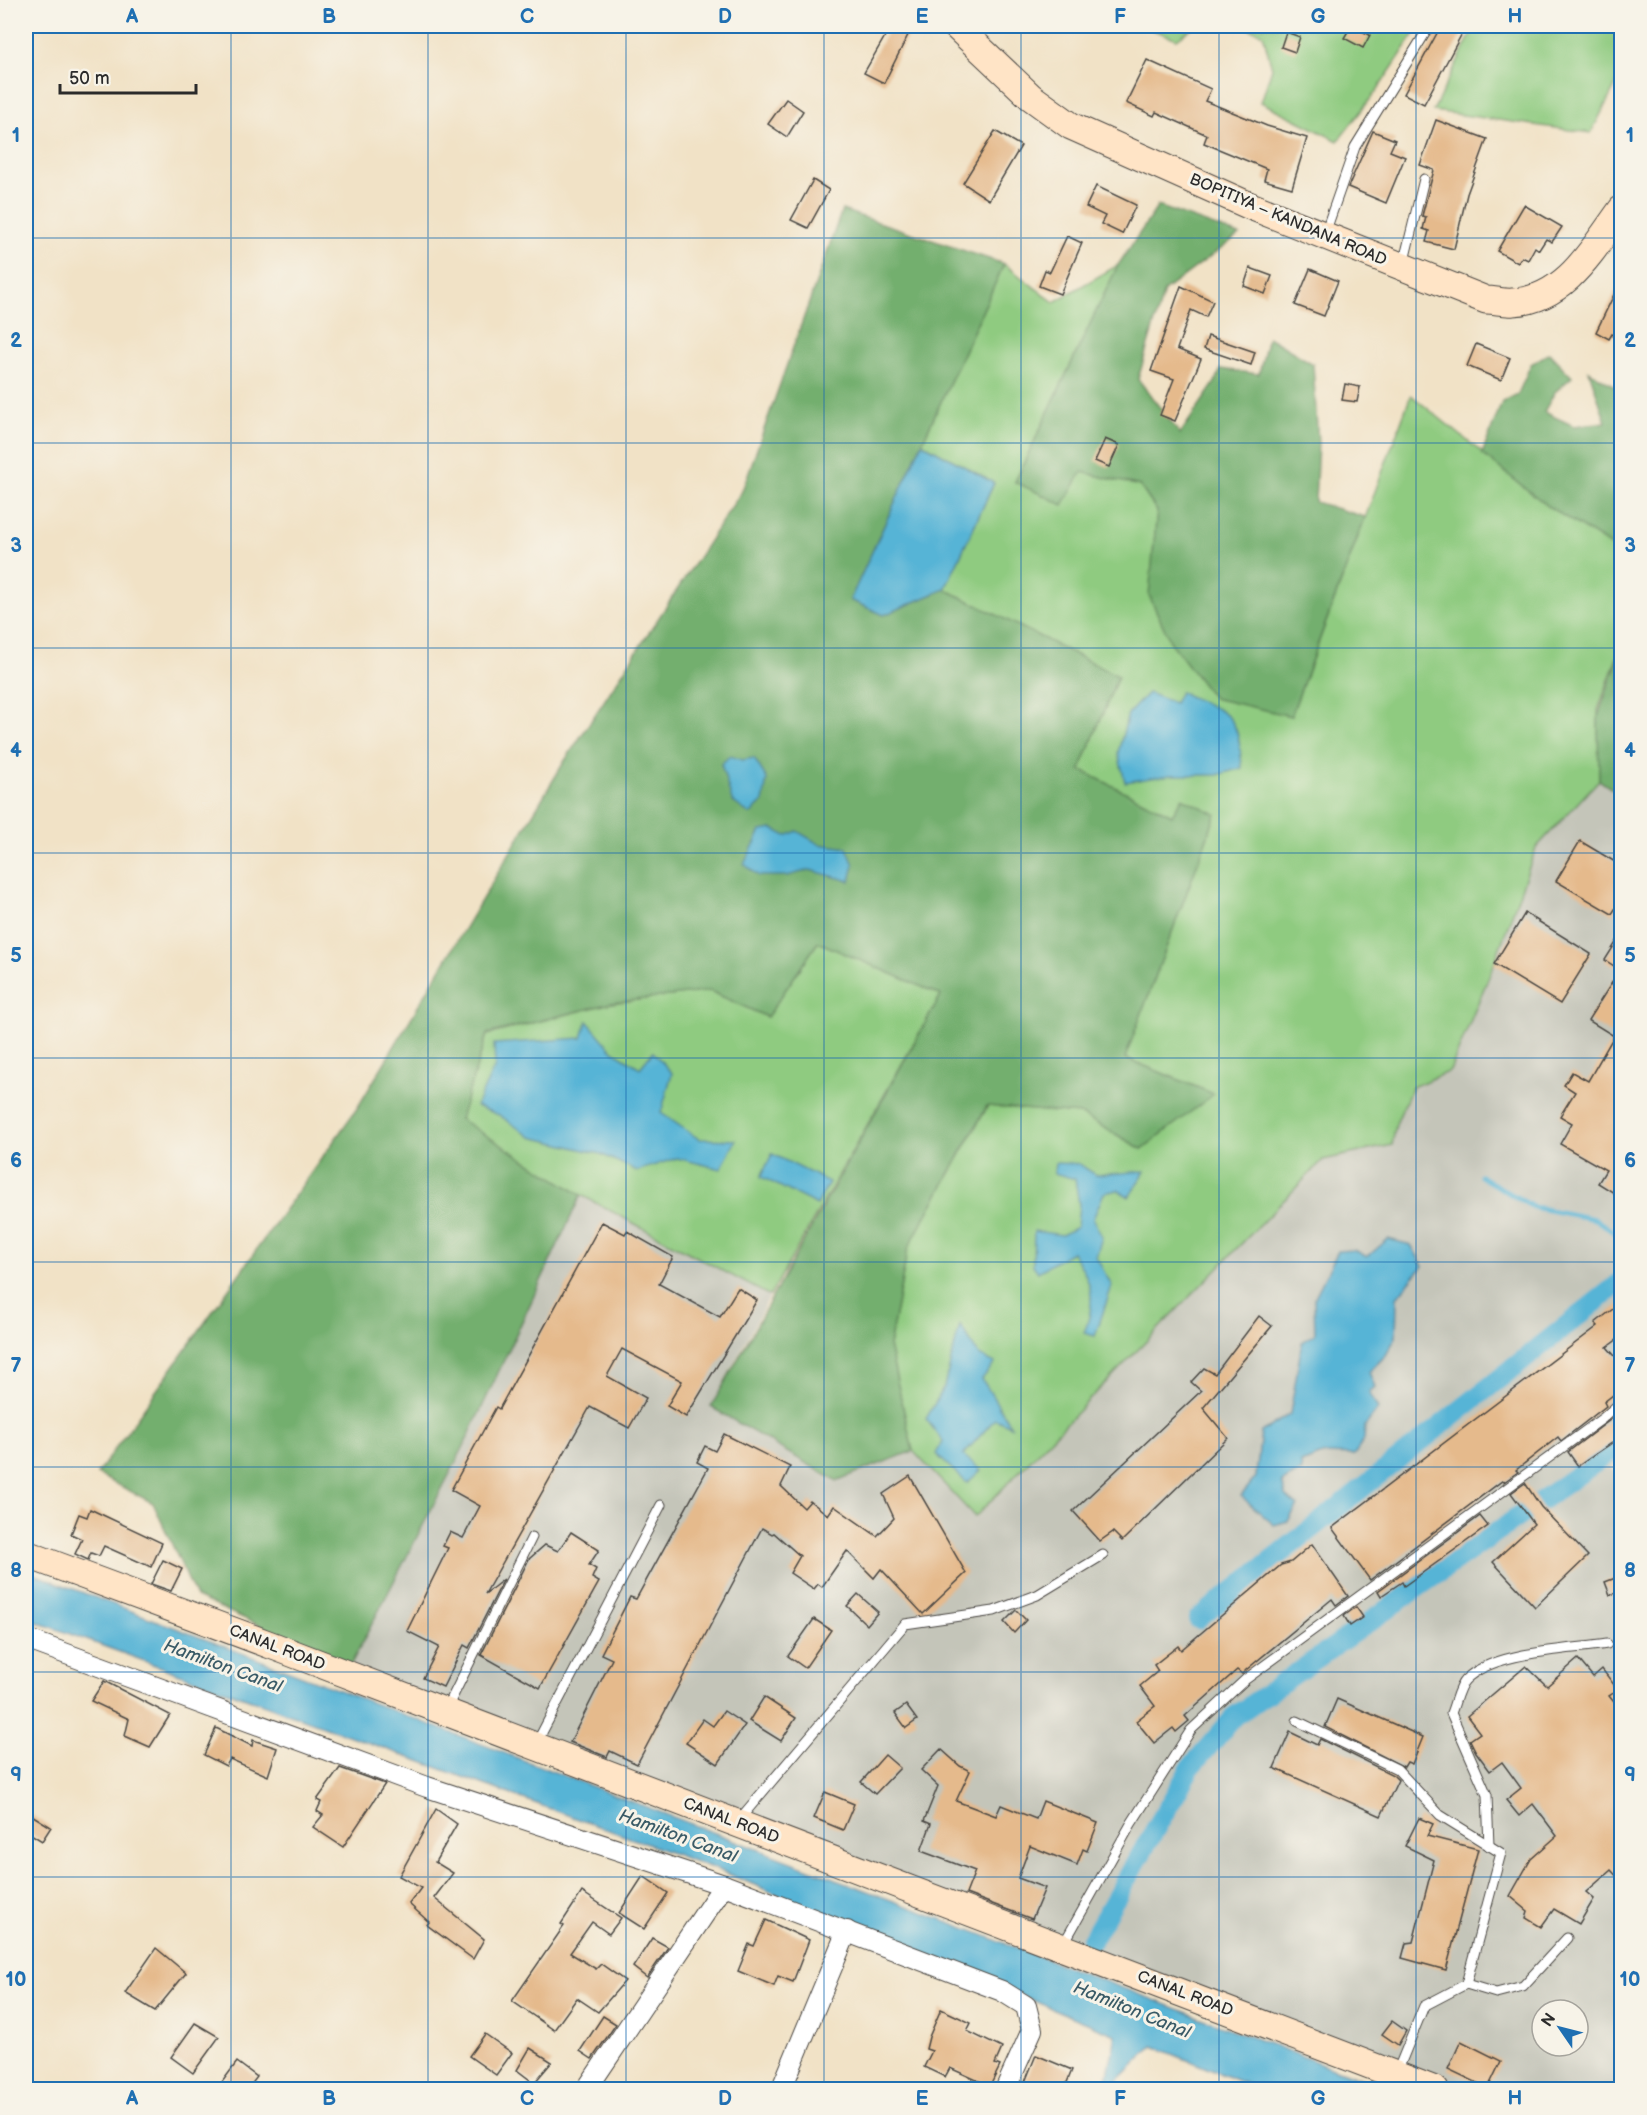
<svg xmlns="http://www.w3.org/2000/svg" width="1647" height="2115" font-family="'Balsamiq Sans',sans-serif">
<rect width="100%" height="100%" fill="#f7f3e8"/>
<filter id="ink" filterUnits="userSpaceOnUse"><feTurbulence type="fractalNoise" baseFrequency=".0167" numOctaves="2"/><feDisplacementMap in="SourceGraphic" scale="12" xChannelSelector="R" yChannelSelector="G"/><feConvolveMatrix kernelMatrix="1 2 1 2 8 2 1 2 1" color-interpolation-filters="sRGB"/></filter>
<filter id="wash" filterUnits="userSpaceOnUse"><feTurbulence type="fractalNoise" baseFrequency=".008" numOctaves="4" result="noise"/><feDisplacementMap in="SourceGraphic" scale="24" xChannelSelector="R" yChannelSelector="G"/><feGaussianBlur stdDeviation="1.35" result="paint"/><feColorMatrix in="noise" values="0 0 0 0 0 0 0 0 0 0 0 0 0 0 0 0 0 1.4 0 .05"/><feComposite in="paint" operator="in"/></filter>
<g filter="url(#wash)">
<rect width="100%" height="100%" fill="#f1e2c6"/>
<path fill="#c4c5b9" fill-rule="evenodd" d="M1599,780L1621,795L1622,1460L1611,1468L1622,1481L1621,2089H1452L1037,1932L350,1666L463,1448L581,1195L770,1296L711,1406L836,1480L913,1451L976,1517L1323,1160L1392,1145L1396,1124L1412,1087L1450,1071L1494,964L1536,848ZM1542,2010H1578V2046H1542Z"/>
<g fill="#8fcb80" stroke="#5d7b56" stroke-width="1.5">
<polygon points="1143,26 1195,26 1177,39"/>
<polygon points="1243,26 1420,26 1378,89 1338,141 1261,102 1272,68 1263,34"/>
<polygon points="1475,26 1621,26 1621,75 1591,133 1433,111"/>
<polygon points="1004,264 1054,302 1118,265 1015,482 1082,472 1140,486 1157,511 1150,595 1291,716 1411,395 1549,507 1621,552 1621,646 1598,710 1599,780 1536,848 1494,964 1450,1071 1412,1087 1396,1124 1392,1145 1323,1160 975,1517 913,1451 889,1346 908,1248 988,1106 1080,1114 1142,1149 1213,1094 1125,1058 1216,814 1172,815 1080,770 1118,676 945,589 994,483 922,443"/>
<polygon points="818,942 941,995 770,1296 581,1195 459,1119 487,1035 611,1003 710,991 767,1017"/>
</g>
<g fill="#73af6e" stroke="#4f6d4c" stroke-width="1.5">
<polygon points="1158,206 1239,235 1164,291 1138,379 1180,434 1214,384 1221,369 1259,374 1268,337 1313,364 1318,443 1315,502 1365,517 1291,716 1213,698 1170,641 1149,595 1157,511 1140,486 1082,472 1063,505 1015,482 1118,265"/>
<polygon points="842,210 1004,264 850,600 884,615 945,589 1118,676 1080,770 1172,815 1182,798 1216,814 1125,1058 1214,1094 1142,1149 1080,1114 987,1106 908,1248 889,1346 913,1451 836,1481 711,1407 941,995 818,942 767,1017 710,991 611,1003 487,1034 460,1119 581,1195 463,1448 350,1666 196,1597 153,1503 97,1474 358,1107 564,762 742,491"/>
<polygon points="1549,353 1572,377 1555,392 1544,412 1574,426 1606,422 1589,371 1621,390 1621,552 1549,507 1482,454 1502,402 1518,394 1531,364"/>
<polygon points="1621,650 1621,795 1599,780 1598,716"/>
</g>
<g fill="#57b4d6" stroke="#417080" stroke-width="1.5">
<polygon points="922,443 994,483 945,589 884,615 850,600"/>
<path d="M1180,692C1229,715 1238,709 1242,768L1217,775H1171L1125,782L1118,753L1128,714L1148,693L1174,703Z"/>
<polygon points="730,756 742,760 754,758 767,779 763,802 750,814 732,801 721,764"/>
<polygon points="773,829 786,836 797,831 819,844 847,848 854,865 850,881 810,870 787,876 759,876 744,864 761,831"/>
<polygon points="587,1021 613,1051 640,1068 653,1052 672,1073 661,1113 699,1139 736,1140 721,1169 677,1158 637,1171 601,1154 531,1137 499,1115 476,1106 495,1066 494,1044 582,1038"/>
<polygon points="772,1154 829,1182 817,1205 761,1177"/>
<path d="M1055,1163L1079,1164L1096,1175L1145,1171L1129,1197L1118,1190L1104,1193L1093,1219L1102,1237L1096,1257L1112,1286L1095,1336L1084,1333C1097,1300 1092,1280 1072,1252L1038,1272L1033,1265L1034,1231L1062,1235L1077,1227L1079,1204L1075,1179L1054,1173Z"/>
<polygon points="1388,1239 1411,1245 1423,1266 1397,1297 1396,1337 1386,1355 1369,1372 1375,1387 1369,1392 1378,1409 1365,1426 1364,1440 1354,1455 1325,1454 1301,1463 1302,1471 1282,1482 1286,1496 1298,1506 1288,1521 1274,1525 1241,1496 1256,1477 1261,1432 1290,1414 1302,1342 1315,1334 1314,1299 1338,1251 1355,1250 1367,1257"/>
<polygon points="960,1325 979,1355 995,1363 982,1379 1011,1426 995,1419 963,1455 981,1470 967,1483 936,1454 943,1441 926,1419 944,1387"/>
<polygon points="26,1571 1388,2089 1258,2089 1153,2046 1109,2089 1105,2089 1116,2035 721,1871 26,1618"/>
</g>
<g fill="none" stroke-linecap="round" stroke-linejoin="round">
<polyline stroke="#57b4d6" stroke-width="5" points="1480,1176 1533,1207 1595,1219 1622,1238"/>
<g stroke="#57b4d6" stroke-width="20">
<polyline points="1198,1619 1622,1281"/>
<polyline points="1091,1941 1191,1767 1235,1716 1622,1444"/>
</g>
</g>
<g id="blocks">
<g fill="#e5ba8c">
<polygon points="891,26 898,26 909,33 884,83 864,73"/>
<polygon points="1351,26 1370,35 1363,48 1344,38"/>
<polygon points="1441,26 1466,26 1424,104 1404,94"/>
<polygon points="1286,32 1300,37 1295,52 1281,47"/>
<polygon points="1147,60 1211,89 1205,101 1267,126 1307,138 1292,188 1264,180 1267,169 1204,143 1207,135 1156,112 1154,116 1126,103"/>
<polygon points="786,99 803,111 787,137 768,124"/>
<polygon points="1436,120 1487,139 1467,194 1454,249 1426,242 1429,231 1423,229 1426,217 1422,216 1434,170 1420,165"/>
<polygon points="995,131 1021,146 989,200 963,183"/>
<polygon points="1373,131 1395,140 1390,151 1405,157 1386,203 1348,187"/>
<polygon points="813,180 829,190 808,228 791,220"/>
<polygon points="1096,186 1136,205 1122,234 1101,224 1105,216 1086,207"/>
<polygon points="1524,205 1562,227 1552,242 1546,239 1539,250 1535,247 1528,260 1522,257 1518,263 1497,251"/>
<polygon points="1067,236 1082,243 1060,294 1039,286 1045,270 1050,272"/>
<polygon points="1250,268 1272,276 1265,294 1244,286"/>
<polygon points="1310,269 1338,281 1324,316 1295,305"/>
<polygon points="1622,278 1622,339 1612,334 1609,339 1596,332"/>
<polygon points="1181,286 1213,301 1206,317 1191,310 1177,349 1201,359 1175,421 1160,415 1174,379 1151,371"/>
<polygon points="1208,336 1255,352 1251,365 1204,349"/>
<polygon points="1476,344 1510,358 1501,380 1467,366"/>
<polygon points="1345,384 1360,387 1357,402 1342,400"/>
<polygon points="1105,439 1119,445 1109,467 1095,461"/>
<polygon points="1580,841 1622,866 1622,898 1612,914 1556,881"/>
<polygon points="1525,913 1591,954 1560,1004 1494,964"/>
<polygon points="1622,933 1622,1198 1598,1183 1606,1170 1560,1144 1572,1123 1560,1116 1575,1092 1564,1085 1572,1072 1588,1081 1614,1036 1588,1020 1620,970 1605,960"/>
<polygon points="602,1222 625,1234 627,1231 673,1257 659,1284 720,1317 738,1288 757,1300 686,1417 667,1406 682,1381 622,1349 607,1376 646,1398 629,1428 590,1407 485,1594 504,1579 469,1648 464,1645 443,1687 423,1678 439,1647 407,1631 448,1548 443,1546 450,1532 463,1538 480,1506 451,1490 496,1407 499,1409"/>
<polygon points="1622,1302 1622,1336 1607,1347 1622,1364 1622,1388 1604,1402 1606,1406 1561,1441 1558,1437 1516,1470 1518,1472 1504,1482 1502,1481 1370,1580 1332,1528 1598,1326 1595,1323"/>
<polygon points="1259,1316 1272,1326 1203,1408 1228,1438 1122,1541 1113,1532 1100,1541 1073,1511 1201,1391 1191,1382 1204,1368 1215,1374"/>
<polygon points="1614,1417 1622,1428 1622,1436 1578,1466 1568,1452"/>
<polygon points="724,1434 790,1467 781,1486 804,1508 810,1501 828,1515 834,1506 877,1536 894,1518 883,1494 910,1476 966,1573 923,1614 881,1569 874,1578 847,1551 822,1587 818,1584 814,1589 790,1573 800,1556 774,1533 772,1534 762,1528 637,1764 610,1751 607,1757 570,1742 612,1659 601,1654 630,1597 636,1599 708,1468 697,1462 705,1446 715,1451"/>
<polygon points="1525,1483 1541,1507 1588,1556 1535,1607 1493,1562 1534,1524 1511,1493"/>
<polygon points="90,1509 162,1543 151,1567 104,1546 99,1556 91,1553 88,1560 75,1554 82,1539 71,1534 79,1514 87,1517"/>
<polygon points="1480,1516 1488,1526 1404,1586 1402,1582 1381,1596 1378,1591"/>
<polygon points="571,1532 599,1550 589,1565 596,1569 592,1578 599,1582 540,1688 481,1655 529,1559 545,1545 558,1551"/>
<polygon points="1312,1544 1348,1596 1336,1605 1332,1599 1246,1670 1242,1674 1237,1670 1185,1716 1189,1721 1176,1732 1173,1728 1154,1743 1136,1721 1155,1706 1140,1686 1158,1671 1154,1665 1178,1646 1181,1650 1281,1565 1291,1562"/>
<polygon points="163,1560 182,1569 171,1591 151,1584"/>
<polygon points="1618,1577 1622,1591 1610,1595 1605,1582"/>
<polygon points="858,1594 878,1612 867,1625 847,1606"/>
<polygon points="1356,1607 1363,1617 1350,1626 1344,1616"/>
<polygon points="1016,1610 1026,1620 1014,1633 1004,1622"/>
<polygon points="814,1619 831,1630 805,1668 788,1656"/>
<polygon points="1578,1659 1593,1677 1602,1669 1618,1690 1609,1696 1622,1712 1622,1882 1611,1870 1586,1892 1594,1899 1579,1924 1554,1909 1541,1927 1526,1918 1528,1911 1510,1896 1531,1859 1557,1836 1533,1804 1519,1816 1506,1800 1521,1788 1502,1762 1490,1771 1476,1752 1470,1740 1480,1733 1467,1716 1526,1666 1547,1686"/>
<polygon points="104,1681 170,1715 150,1747 125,1736 129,1719 91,1701"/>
<polygon points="764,1697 796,1718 781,1741 749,1721"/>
<polygon points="1337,1699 1423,1737 1412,1764 1407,1762 1404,1767 1325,1727"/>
<polygon points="906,1705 917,1720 906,1728 895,1713"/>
<polygon points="724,1711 745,1725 718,1764 686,1743 703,1719 713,1726"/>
<polygon points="216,1728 252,1746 253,1740 277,1748 268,1776 230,1759 226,1766 204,1755"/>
<polygon points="1290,1732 1317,1745 1320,1739 1393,1775 1398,1780 1381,1816 1274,1768"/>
<polygon points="941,1749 960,1766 970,1771 956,1801 996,1816 1001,1805 1036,1819 1043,1801 1098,1823 1087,1851 1083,1849 1077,1865 1030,1846 1018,1878 1045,1888 1032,1919 966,1894 975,1871 921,1851 931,1824 924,1821 938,1786 921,1770"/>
<polygon points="885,1755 900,1768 875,1794 861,1782"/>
<polygon points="340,1768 385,1784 343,1847 313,1827 323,1815 317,1811 321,1802 317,1800"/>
<polygon points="825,1792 854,1804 843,1830 814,1818"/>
<polygon points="436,1809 457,1824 435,1862 453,1873 434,1898 484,1939 473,1959 427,1925 429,1922 409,1904 421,1888 399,1876"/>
<polygon points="30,1814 51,1827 42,1841 26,1831 26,1822"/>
<polygon points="1419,1818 1433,1824 1427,1836 1478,1849 1446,1970 1402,1958 1406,1943 1413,1942 1434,1860 1405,1846"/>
<polygon points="643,1876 668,1893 644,1929 619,1913"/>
<polygon points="582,1892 621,1918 609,1934 592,1922 570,1953 596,1969 601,1964 625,1981 598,2012 577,1998 554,2030 512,2001 564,1926 561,1924"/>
<polygon points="766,1920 809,1940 793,1982 778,1976 774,1986 738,1971 749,1944 754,1946"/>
<polygon points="652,1938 668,1947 647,1978 633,1967"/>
<polygon points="156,1948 186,1973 155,2011 125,1993"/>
<polygon points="941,2009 971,2023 967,2031 1002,2048 995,2064 1000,2066 990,2086 950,2068 945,2077 924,2067 932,2051 926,2049 929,2037"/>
<polygon points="603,2016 616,2024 592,2059 580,2051"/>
<polygon points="1392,2021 1406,2031 1398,2045 1382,2034"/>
<polygon points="195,2023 219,2037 193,2073 171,2057"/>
<polygon points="485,2034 512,2053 496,2075 469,2056"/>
<polygon points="1461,2041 1501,2061 1488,2088 1448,2069"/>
<polygon points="530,2048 552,2062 534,2083 517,2070"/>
<polygon points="1036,2055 1072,2070 1064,2090 1043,2090 1025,2082"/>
<polygon points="237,2062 257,2077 247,2090 216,2090"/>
</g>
</g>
</g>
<g filter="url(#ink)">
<use href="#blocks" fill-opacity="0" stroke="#494642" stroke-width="1.5"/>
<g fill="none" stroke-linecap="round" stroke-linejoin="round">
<defs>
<g id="service">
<polyline points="1325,233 1355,147 1429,27"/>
<polyline points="1403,265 1424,179"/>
<polyline points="446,1710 532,1537"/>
<polyline points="1297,1721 1397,1769 1440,1815 1501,1853 1466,1984 1424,2006 1397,2072"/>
<polyline points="536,1744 661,1505"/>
<polyline points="738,1821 905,1624 994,1611 1037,1595 1103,1555"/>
<path d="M1489,1846L1487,1795L1451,1713C1455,1704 1458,1687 1465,1680C1493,1651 1569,1650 1607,1644"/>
<polyline points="1063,1945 1131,1824 1191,1730 1246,1679 1603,1418 1622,1401"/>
<polyline points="1466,1984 1496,1993 1523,1986 1567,1938"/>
</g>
<g id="minor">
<polyline points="26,1639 427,1787 724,1885 1002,1991 1026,2006 1032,2030 1005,2090"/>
<polyline points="586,2090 724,1885"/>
<polyline points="781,2090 847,1931"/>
</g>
<g id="secondary">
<path d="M956,26L1031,97L1071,126L1248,205L1486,300C1495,300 1505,303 1513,302C1566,300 1594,247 1622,209"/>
<polyline points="26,1554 276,1647 1435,2090"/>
</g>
</defs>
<use href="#service" stroke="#494642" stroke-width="11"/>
<use href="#minor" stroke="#494642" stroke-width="22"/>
<use href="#secondary" stroke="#494642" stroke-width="29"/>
<use href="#service" stroke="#fff" stroke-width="9"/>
<use href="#minor" stroke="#fff" stroke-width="20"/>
<use href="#secondary" stroke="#ffe4c6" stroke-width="27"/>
</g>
</g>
<path fill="none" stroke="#1f6fb2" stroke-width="1.5" stroke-opacity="0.55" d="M231,26V2090M428,26V2090M626,26V2090M824,26V2090M1021,26V2090M1219,26V2090M1416,26V2090M26,238H1622M26,443H1622M26,648H1622M26,853H1622M26,1058H1622M26,1262H1622M26,1467H1622M26,1672H1622M26,1877H1622"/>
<g text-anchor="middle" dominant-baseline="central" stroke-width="6" stroke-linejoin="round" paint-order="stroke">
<g font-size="16" fill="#2b2b2b" stroke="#f7f3e8">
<text transform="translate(1288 220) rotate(23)">BOPITIYA – KANDANA ROAD</text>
<text transform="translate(277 1648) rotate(21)">CANAL ROAD</text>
<text transform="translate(731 1821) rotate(21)">CANAL ROAD</text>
<text transform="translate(1185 1994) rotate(21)">CANAL ROAD</text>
</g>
<g font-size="18" font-style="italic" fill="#3a5b67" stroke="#f7f3e8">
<text transform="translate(223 1666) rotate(20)">Hamilton Canal</text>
<text transform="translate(678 1836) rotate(20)">Hamilton Canal</text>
<text transform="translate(1132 2010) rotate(22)">Hamilton Canal</text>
</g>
</g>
<rect width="1647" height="2115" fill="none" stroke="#f7f3e8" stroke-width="66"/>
<g transform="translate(1560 2028) rotate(305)"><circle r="28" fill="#f7f3e8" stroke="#a5a39c" stroke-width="1.5"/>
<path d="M0-4.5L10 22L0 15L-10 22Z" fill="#1f6fb2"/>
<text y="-9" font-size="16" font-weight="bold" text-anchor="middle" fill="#2b2b2b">N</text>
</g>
<path d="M60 84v9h136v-9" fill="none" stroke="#2b2b2b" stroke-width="3"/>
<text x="69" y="84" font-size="18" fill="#2b2b2b" stroke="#f7f3e8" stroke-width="4.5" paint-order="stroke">50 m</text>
<rect x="33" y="33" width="1581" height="2049" fill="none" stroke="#1f6fb2" stroke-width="2"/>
<g font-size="20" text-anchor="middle" font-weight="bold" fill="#1f6fb2">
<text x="132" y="23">A</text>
<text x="329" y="23">B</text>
<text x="527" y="23">C</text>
<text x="725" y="23">D</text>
<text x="922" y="23">E</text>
<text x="1120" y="23">F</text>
<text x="1318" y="23">G</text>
<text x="1515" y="23">H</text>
<text x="16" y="142">1</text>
<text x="1630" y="142">1</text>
<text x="16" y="347">2</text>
<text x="1630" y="347">2</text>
<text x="16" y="552">3</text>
<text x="1630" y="552">3</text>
<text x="16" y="757">4</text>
<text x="1630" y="757">4</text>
<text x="16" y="962">5</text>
<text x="1630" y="962">5</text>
<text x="16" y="1167">6</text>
<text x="1630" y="1167">6</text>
<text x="16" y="1372">7</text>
<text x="1630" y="1372">7</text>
<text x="16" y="1577">8</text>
<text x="1630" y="1577">8</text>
<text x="16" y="1781">9</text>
<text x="1630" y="1781">9</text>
<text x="16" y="1986">10</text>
<text x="1630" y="1986">10</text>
<text x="132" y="2105">A</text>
<text x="329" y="2105">B</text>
<text x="527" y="2105">C</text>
<text x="725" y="2105">D</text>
<text x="922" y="2105">E</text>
<text x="1120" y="2105">F</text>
<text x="1318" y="2105">G</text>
<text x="1515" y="2105">H</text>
</g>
</svg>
